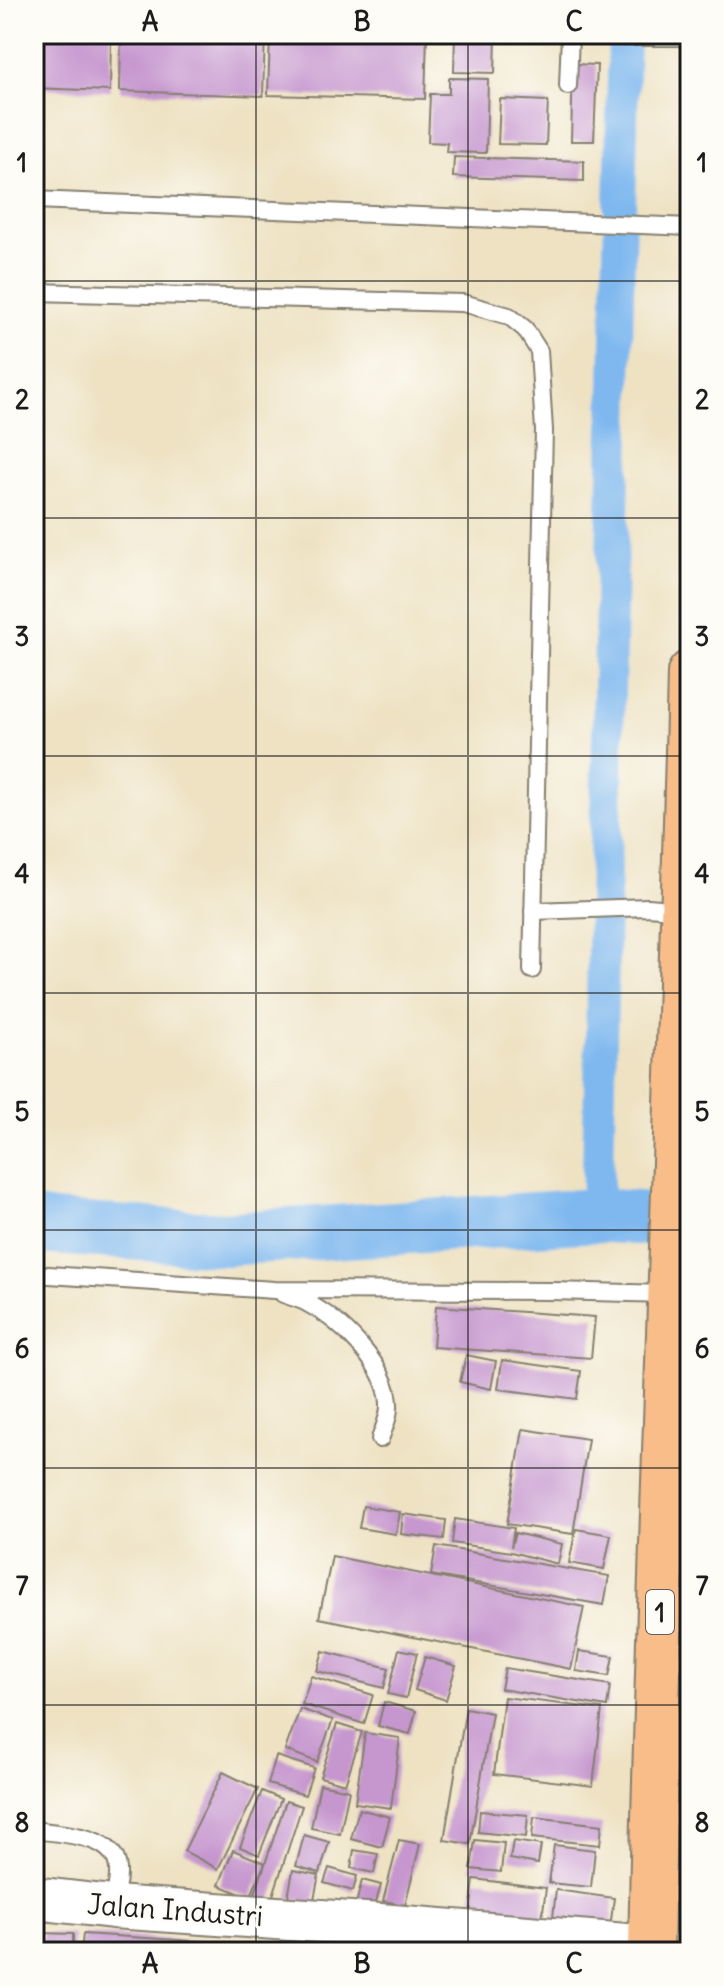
<svg xmlns="http://www.w3.org/2000/svg" width="724" height="1986" font-family="Delius,sans-serif">
<rect width="100%" height="100%" fill="#fdfcf7"/>
<filter id="ink" filterUnits="userSpaceOnUse"><feTurbulence type="fractalNoise" baseFrequency=".0125" numOctaves="2"/><feDisplacementMap in="SourceGraphic" scale="16" xChannelSelector="R" yChannelSelector="G"/><feConvolveMatrix kernelMatrix="1 2 1 2 8 2 1 2 1" color-interpolation-filters="sRGB"/></filter>
<filter id="wash" filterUnits="userSpaceOnUse"><feTurbulence type="fractalNoise" baseFrequency=".006" numOctaves="4" result="noise"/><feDisplacementMap in="SourceGraphic" scale="32" xChannelSelector="R" yChannelSelector="G"/><feGaussianBlur stdDeviation="1.8" result="paint"/><feColorMatrix in="noise" values="0 0 0 0 0 0 0 0 0 0 0 0 0 0 0 0 0 1.4 0 .05"/><feComposite in="paint" operator="in"/></filter>
<g filter="url(#wash)">
<rect width="100%" height="100%" fill="#eee2c3"/>
<g fill="none" stroke-linecap="round" stroke-linejoin="round">
<polyline stroke="#7eb8ef" stroke-width="32" points="597,1215 624,34"/>
<polyline stroke="#7eb8ef" stroke-width="54" points="34,1225 52,1228 224,1239 597,1215 690,1222"/>
</g>
<g id="blocks">
<g fill="#c696cf">
<polygon points="34,34 111,34 110,91 34,88"/>
<polygon points="121,34 265,34 263,96 120,91"/>
<polygon points="270,34 427,34 425,99 268,95"/>
<polygon points="455,34 496,34 495,73 454,72"/>
<polygon points="573,64 597,65 594,141 571,141"/>
<polygon points="449,78 488,79 486,153 446,152 447,143 428,142 430,94 449,94"/>
<polygon points="500,99 548,101 546,145 498,144"/>
<polygon points="454,157 584,161 584,181 453,177"/>
<polygon points="436,1306 595,1317 591,1358 433,1347"/>
<polygon points="466,1355 496,1361 491,1389 460,1382"/>
<polygon points="502,1360 581,1371 577,1399 498,1389"/>
<polygon points="523,1429 588,1439 573,1534 507,1524"/>
<polygon points="363,1506 400,1512 396,1534 359,1528"/>
<polygon points="403,1514 446,1520 444,1539 401,1534"/>
<polygon points="455,1519 514,1528 511,1547 515,1533 562,1544 558,1564 511,1552 452,1543"/>
<polygon points="576,1529 611,1535 604,1569 569,1563"/>
<polygon points="436,1546 609,1576 604,1605 431,1575"/>
<polygon points="332,1556 584,1607 571,1669 319,1618"/>
<polygon points="399,1649 417,1653 406,1698 388,1694"/>
<polygon points="323,1651 389,1668 384,1688 317,1671"/>
<polygon points="579,1651 613,1656 609,1676 576,1671"/>
<polygon points="425,1657 456,1666 446,1700 415,1690"/>
<polygon points="505,1668 610,1685 607,1707 501,1689"/>
<polygon points="311,1676 373,1695 364,1724 302,1704"/>
<polygon points="504,1697 602,1709 593,1786 494,1774"/>
<polygon points="384,1702 416,1711 410,1734 378,1726"/>
<polygon points="466,1708 492,1713 470,1844 444,1840"/>
<polygon points="300,1709 333,1720 317,1762 285,1750"/>
<polygon points="337,1724 362,1732 345,1784 320,1777"/>
<polygon points="365,1733 400,1738 391,1808 355,1803"/>
<polygon points="276,1756 314,1768 305,1795 268,1784"/>
<polygon points="223,1772 258,1789 218,1869 184,1851"/>
<polygon points="320,1784 349,1790 340,1834 311,1828"/>
<polygon points="262,1791 281,1799 259,1855 240,1847"/>
<polygon points="286,1801 302,1806 269,1908 252,1903"/>
<polygon points="359,1809 390,1817 382,1847 351,1839"/>
<polygon points="480,1811 528,1815 526,1837 478,1832"/>
<polygon points="534,1817 602,1825 600,1845 532,1838"/>
<polygon points="304,1835 329,1842 320,1873 296,1866"/>
<polygon points="399,1840 420,1844 405,1905 383,1901"/>
<polygon points="475,1840 504,1843 501,1872 471,1869"/>
<polygon points="513,1841 541,1845 538,1864 510,1859"/>
<polygon points="554,1845 595,1850 591,1887 549,1883"/>
<polygon points="233,1850 265,1863 250,1898 219,1885"/>
<polygon points="354,1850 378,1854 374,1873 351,1868"/>
<polygon points="329,1868 357,1876 353,1891 324,1883"/>
<polygon points="293,1870 319,1875 313,1904 288,1898"/>
<polygon points="474,1879 546,1888 541,1926 470,1916"/>
<polygon points="362,1880 381,1885 374,1909 356,1904"/>
<polygon points="556,1890 614,1898 609,1935 552,1927"/>
<polygon points="42,1933 73,1934 73,1950 42,1949"/>
<polygon points="83,1934 209,1942 209,1952 81,1952"/>
</g>
</g>
</g>
<g filter="url(#ink)">
<use href="#blocks" fill-opacity="0" stroke="#857f70" stroke-width="2"/>
<g fill="none" stroke-linecap="round" stroke-linejoin="round">
<defs>
<g id="service">
<polyline points="599,34 622,37 690,37"/>
<polyline points="568,86 570,34"/>
<polyline points="34,200 690,227"/>
<polyline points="34,292 463,303 509,316 525,329 539,351 544,430 532,970"/>
<polyline points="533,911 648,907 683,910"/>
<polyline points="34,1274 274,1290 552,1291 668,1294"/>
<path d="M283,1294C291,1297 300,1299 307,1303C339,1319 387,1365 389,1403C390,1415 384,1428 380,1439"/>
<path d="M34,1830C60,1834 116,1834 118,1869C119,1881 115,1894 113,1906"/>
</g>
<polyline id="tertiary" points="34,1898 113,1907 380,1925 651,1947"/>
<path id="trunk" d="M651,1952C659,1525 680,1099 690,673"/>
</defs>
<use href="#service" stroke="#857f70" stroke-width="20"/>
<use href="#tertiary" stroke="#857f70" stroke-width="46"/>
<use href="#trunk" stroke="#857f70" stroke-width="48"/>
<use href="#service" stroke="#fff" stroke-width="16"/>
<use href="#tertiary" stroke="#fff" stroke-width="42"/>
<use href="#trunk" stroke="#f8bd89" stroke-width="44"/>
</g>
</g>
<path fill="none" stroke="#1c1c1c" stroke-width="2" stroke-opacity="0.55" d="M256,34V1952M468,34V1952M34,281H690M34,518H690M34,756H690M34,993H690M34,1230H690M34,1468H690M34,1705H690"/>
<g text-anchor="middle" dominant-baseline="central" stroke-width="6" stroke-linejoin="round" paint-order="stroke">
<rect fill="#fdfcf7" stroke="#605f5e" stroke-width="2" x="646" y="1590" width="28" height="44" rx="6"/>
<g font-size="26" font-weight="bold" fill="#1c1c1c">
<text x="660" y="1612">1</text>
</g>
<g font-size="28" fill="#1c1c1c" stroke="#fdfcf7">
<text transform="translate(175 1910) rotate(4)">Jalan Industri</text>
</g>
</g>
<rect width="724" height="1986" fill="none" stroke="#fdfcf7" stroke-width="88"/>
<rect x="44" y="44" width="636" height="1898" fill="none" stroke="#1c1c1c" stroke-width="3"/>
<g font-size="26" text-anchor="middle" font-weight="bold" fill="#1c1c1c">
<text x="150" y="31">A</text>
<text x="362" y="31">B</text>
<text x="574" y="31">C</text>
<text x="22" y="172">1</text>
<text x="702" y="172">1</text>
<text x="22" y="409">2</text>
<text x="702" y="409">2</text>
<text x="22" y="646">3</text>
<text x="702" y="646">3</text>
<text x="22" y="883">4</text>
<text x="702" y="883">4</text>
<text x="22" y="1121">5</text>
<text x="702" y="1121">5</text>
<text x="22" y="1358">6</text>
<text x="702" y="1358">6</text>
<text x="22" y="1595">7</text>
<text x="702" y="1595">7</text>
<text x="22" y="1832">8</text>
<text x="702" y="1832">8</text>
<text x="150" y="1973">A</text>
<text x="362" y="1973">B</text>
<text x="574" y="1973">C</text>
</g>
</svg>
